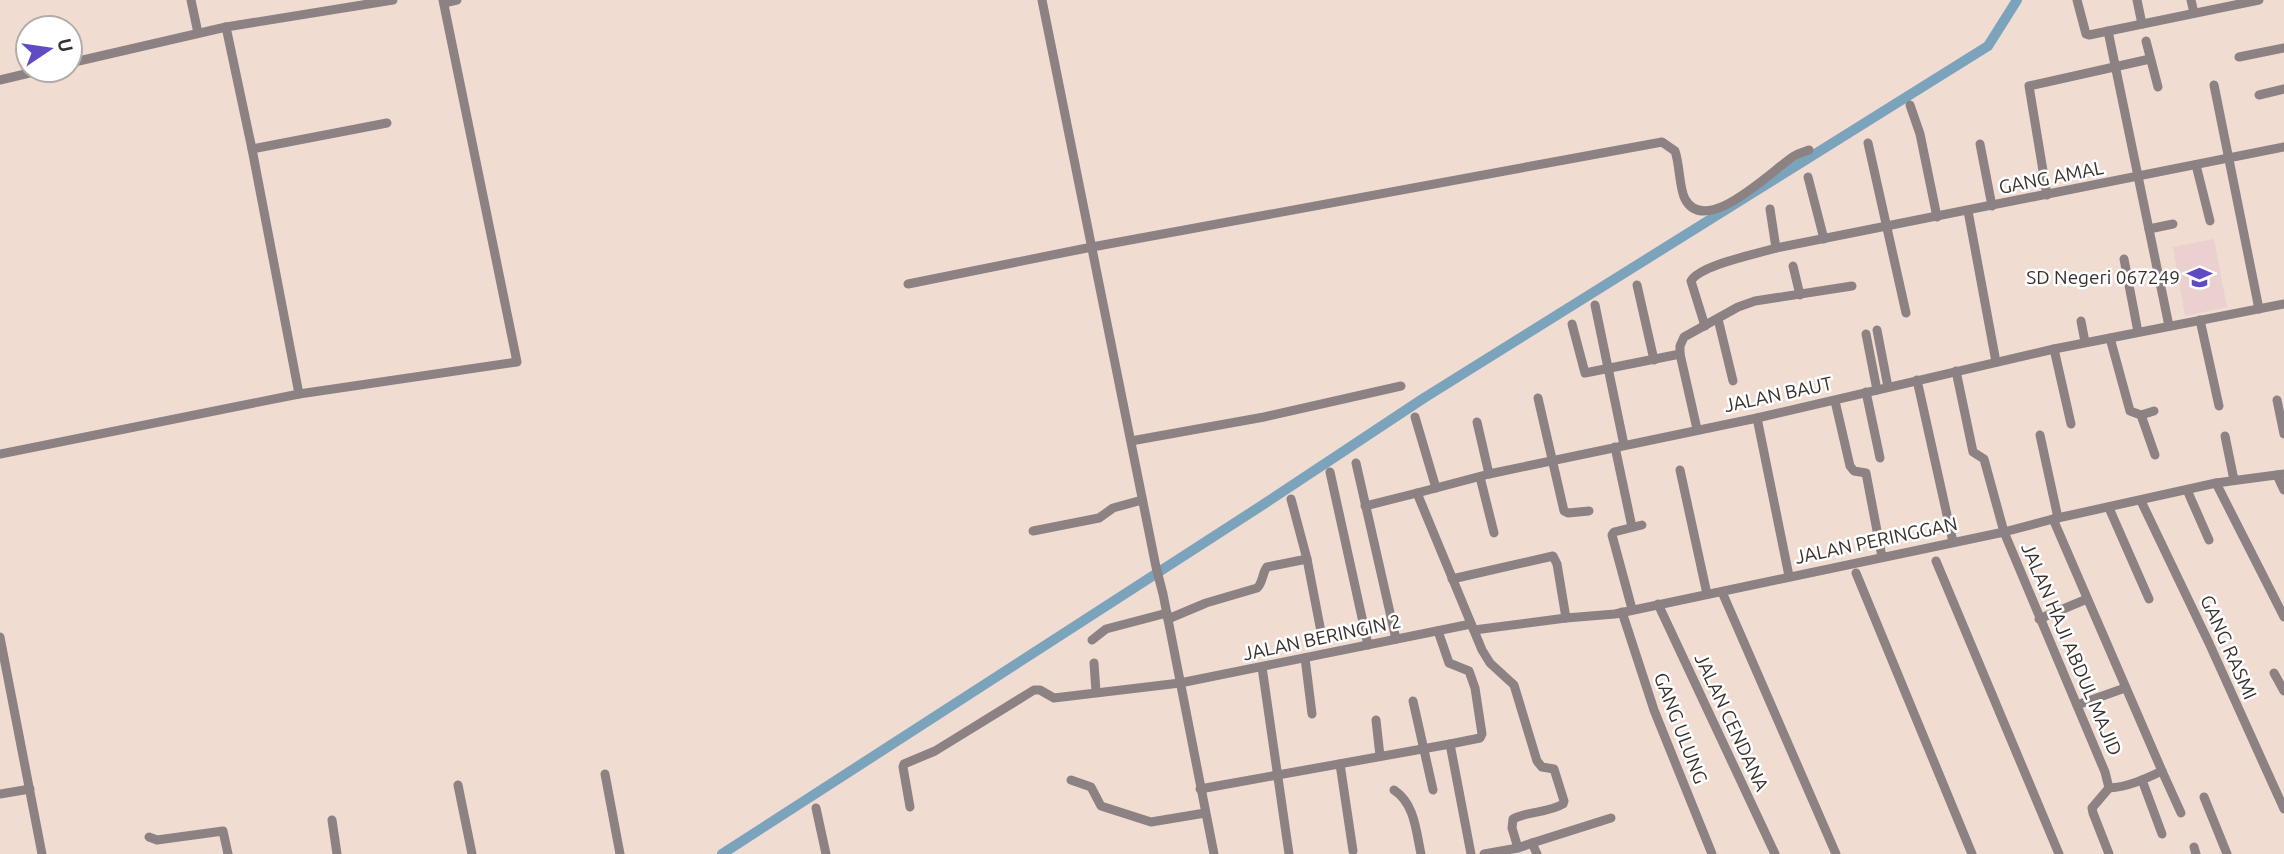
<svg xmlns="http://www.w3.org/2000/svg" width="2284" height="854" font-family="Ubuntu,sans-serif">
<rect width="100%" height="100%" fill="#f1dcd2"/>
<polygon fill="#ead0ce" points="2214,239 2227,307 2185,316 2173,247"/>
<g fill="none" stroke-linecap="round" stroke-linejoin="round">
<polyline stroke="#7ba4bc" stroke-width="10" points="722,854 1264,504 1424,398 1988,46 2017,0"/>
<g stroke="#8c8283" stroke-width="9">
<polyline points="191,0 198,33"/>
<polyline points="1042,0 1156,567 1163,594 1214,854"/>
<polyline points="2077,0 2086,34 2089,35 2259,0"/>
<polyline points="2137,0 2142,24"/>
<polyline points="2191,0 2194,13"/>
<polyline points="444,3 457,0"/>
<polyline points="226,27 252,149 299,394"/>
<polyline points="2108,31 2169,326"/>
<polyline points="2146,41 2158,87"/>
<polyline points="2239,57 2284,48"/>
<polyline points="70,63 226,27 393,0"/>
<polyline points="0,80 42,70"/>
<polyline points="2214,85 2259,309"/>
<polyline points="2259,95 2284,89"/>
<polyline points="1910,105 1920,134 1937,217"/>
<polyline points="1868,143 1906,313"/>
<polyline points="1980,144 1992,206"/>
<polyline points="252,149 387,123"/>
<polyline points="2196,165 2210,221"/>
<polyline points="1808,177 1824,239"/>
<polyline points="2047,195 2029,86 2150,59"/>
<polyline points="1770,209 1776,248"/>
<polyline points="1968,211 1996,362"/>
<polyline points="2149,229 2173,224"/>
<polyline points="2124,259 2138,332"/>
<polyline points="1793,266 1800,295"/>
<path d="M908,284L1092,247L1662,142L1675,151C1680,165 1679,188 1685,199C1706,238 1772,170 1794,156C1799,153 1804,152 1809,150"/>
<polyline points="1637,285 1654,360"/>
<polyline points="1595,305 1624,445"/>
<polyline points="1718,319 1733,381"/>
<polyline points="2200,320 2219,406"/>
<polyline points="2081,321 2085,342"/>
<polyline points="1572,324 1585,373 1680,354"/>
<path d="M1705,326L1691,281C1700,265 1757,254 1776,248L2284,147"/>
<polyline points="1877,330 1888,387"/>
<polyline points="1866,334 1877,390"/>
<polyline points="2110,338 2130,411 2141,415 2154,411"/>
<polyline points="2054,349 2071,424"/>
<polyline points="1956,371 1973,452 1984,459 2004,532 2105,772 2109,788"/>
<polyline points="1917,380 1953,542"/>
<polyline points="1866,392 1880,458"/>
<polyline points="1538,398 1564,511 1568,513 1589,511"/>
<polyline points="2277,400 2284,434"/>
<polyline points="1835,401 1850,466 1854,471 1866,473 1882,557"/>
<polyline points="2141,415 2155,455"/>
<polyline points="1415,417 1436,488"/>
<polyline points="1757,418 1789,576"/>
<polyline points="1477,422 1489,474"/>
<polyline points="1697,429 1680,354 1680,346 1684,337 1738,307 1755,301 1852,286"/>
<polyline points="2040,435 2058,518"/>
<polyline points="2225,436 2234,480"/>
<polyline points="1131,441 1264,417 1401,386"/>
<polyline points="1615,447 1632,527"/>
<polyline points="0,454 299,394 517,362 443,0"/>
<polyline points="1356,463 1396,639"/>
<polyline points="1680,470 1707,594"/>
<polyline points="1330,472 1368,645"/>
<polyline points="2277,475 2284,490"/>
<polyline points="1480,477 1494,533"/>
<polyline points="2216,483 2284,617"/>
<polyline points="2187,490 2209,540"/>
<polyline points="1291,499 1307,559 1322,637"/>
<polyline points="2141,501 2209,643 2284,809"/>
<polyline points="1365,506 1417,493"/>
<polyline points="2109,508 2149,599"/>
<path d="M2053,519L2162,771C2145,779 2128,787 2109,788"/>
<polyline points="1033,531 1099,518 1113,508 1142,500"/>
<polyline points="1936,561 2059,854"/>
<polyline points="1856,573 1972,854"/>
<polyline points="1452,579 1553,556 1557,564 1566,618"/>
<polyline points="1722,592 1836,854"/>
<polyline points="1658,604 1775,854"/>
<polyline points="1632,609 1612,535 1614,532 1642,525"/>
<polyline points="1622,612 1654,710 1712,854"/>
<path d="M1168,619L1206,603L1257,588C1263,583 1262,573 1267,567L1307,559"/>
<polyline points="2039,619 2087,599"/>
<polyline points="1474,630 1566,618 1615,614 2004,532 2053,519 2216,483 2284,474"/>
<polyline points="1438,631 1449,663 1469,671 1475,688 1482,734 1480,738 1450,744"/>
<polyline points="0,637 42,854"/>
<polyline points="1092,640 1106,629 1167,613"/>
<polyline points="1305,658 1312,714"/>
<polyline points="1094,663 1096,692"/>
<polyline points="1262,667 1289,854"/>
<polyline points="2274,673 2284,691"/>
<polyline points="1413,701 1433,790"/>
<polyline points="2077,705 2125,688"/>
<polyline points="1376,720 1380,756"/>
<polyline points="1340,764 1353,851"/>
<polyline points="2162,771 2181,813"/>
<polyline points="605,774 620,854"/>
<polyline points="1071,780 1091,787 1101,806 1151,822 1205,813"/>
<polyline points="2142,780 2162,834"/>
<polyline points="458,785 472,854"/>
<polyline points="2109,788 2092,808 2093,813 2109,854"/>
<polyline points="1200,789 1450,744 1471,854"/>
<path d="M1394,790C1415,804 1416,831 1421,854"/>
<polyline points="0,794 30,789"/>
<polyline points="2204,797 2227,854"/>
<polyline points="910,807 903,767 904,764 935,751 1034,690 1040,690 1054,698 1180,683 1471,624"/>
<polyline points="816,808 826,854"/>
<polyline points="332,820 337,854"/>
<polyline points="149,837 157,840 223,831 228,854"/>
<polyline points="1532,843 1611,818"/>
<polyline points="2194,847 2196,854"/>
<path d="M1518,848L1512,828L1513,819C1528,811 1548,813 1563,804L1564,801L1554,769L1542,767L1537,761L1514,685L1490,663L1482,650L1417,493L1489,474L1757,418L2054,349L2284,304"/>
<polyline points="1484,854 1518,848 1532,843 1537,854"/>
</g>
</g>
<defs>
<symbol id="school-bare" viewBox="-9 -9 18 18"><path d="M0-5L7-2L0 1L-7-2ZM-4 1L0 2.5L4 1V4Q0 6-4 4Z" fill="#614bc4" stroke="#fff" stroke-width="2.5" paint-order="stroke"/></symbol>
</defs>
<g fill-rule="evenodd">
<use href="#school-bare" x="2182" y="260" width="35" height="35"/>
</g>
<g text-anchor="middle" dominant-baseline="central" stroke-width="5" stroke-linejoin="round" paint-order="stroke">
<g font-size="19" fill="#39312d" stroke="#fff">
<text transform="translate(2051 177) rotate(-11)">GANG AMAL</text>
<text transform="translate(1778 394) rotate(-12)">JALAN BAUT</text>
<text transform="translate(1876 540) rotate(-12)">JALAN PERINGGAN</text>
<text transform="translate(1322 637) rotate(-12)">JALAN BERINGIN 2</text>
<text transform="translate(2229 647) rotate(66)">GANG RASMI</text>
<text transform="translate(2072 649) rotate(67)">JALAN HAJI ABDUL MAJID</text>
<text transform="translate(1732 722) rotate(65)">JALAN CENDANA</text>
<text transform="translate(1681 728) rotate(69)">GANG ULUNG</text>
</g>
<g font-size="19" fill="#39312d" stroke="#fff" text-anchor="end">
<text x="2180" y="277">SD Negeri 067249</text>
</g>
</g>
<g transform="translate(49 49) rotate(77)"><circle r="33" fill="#ffffff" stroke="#b0adab" stroke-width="2"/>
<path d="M0-5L12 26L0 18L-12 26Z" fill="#614bc4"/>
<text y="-10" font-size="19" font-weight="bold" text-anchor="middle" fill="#39312d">U</text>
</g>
</svg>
